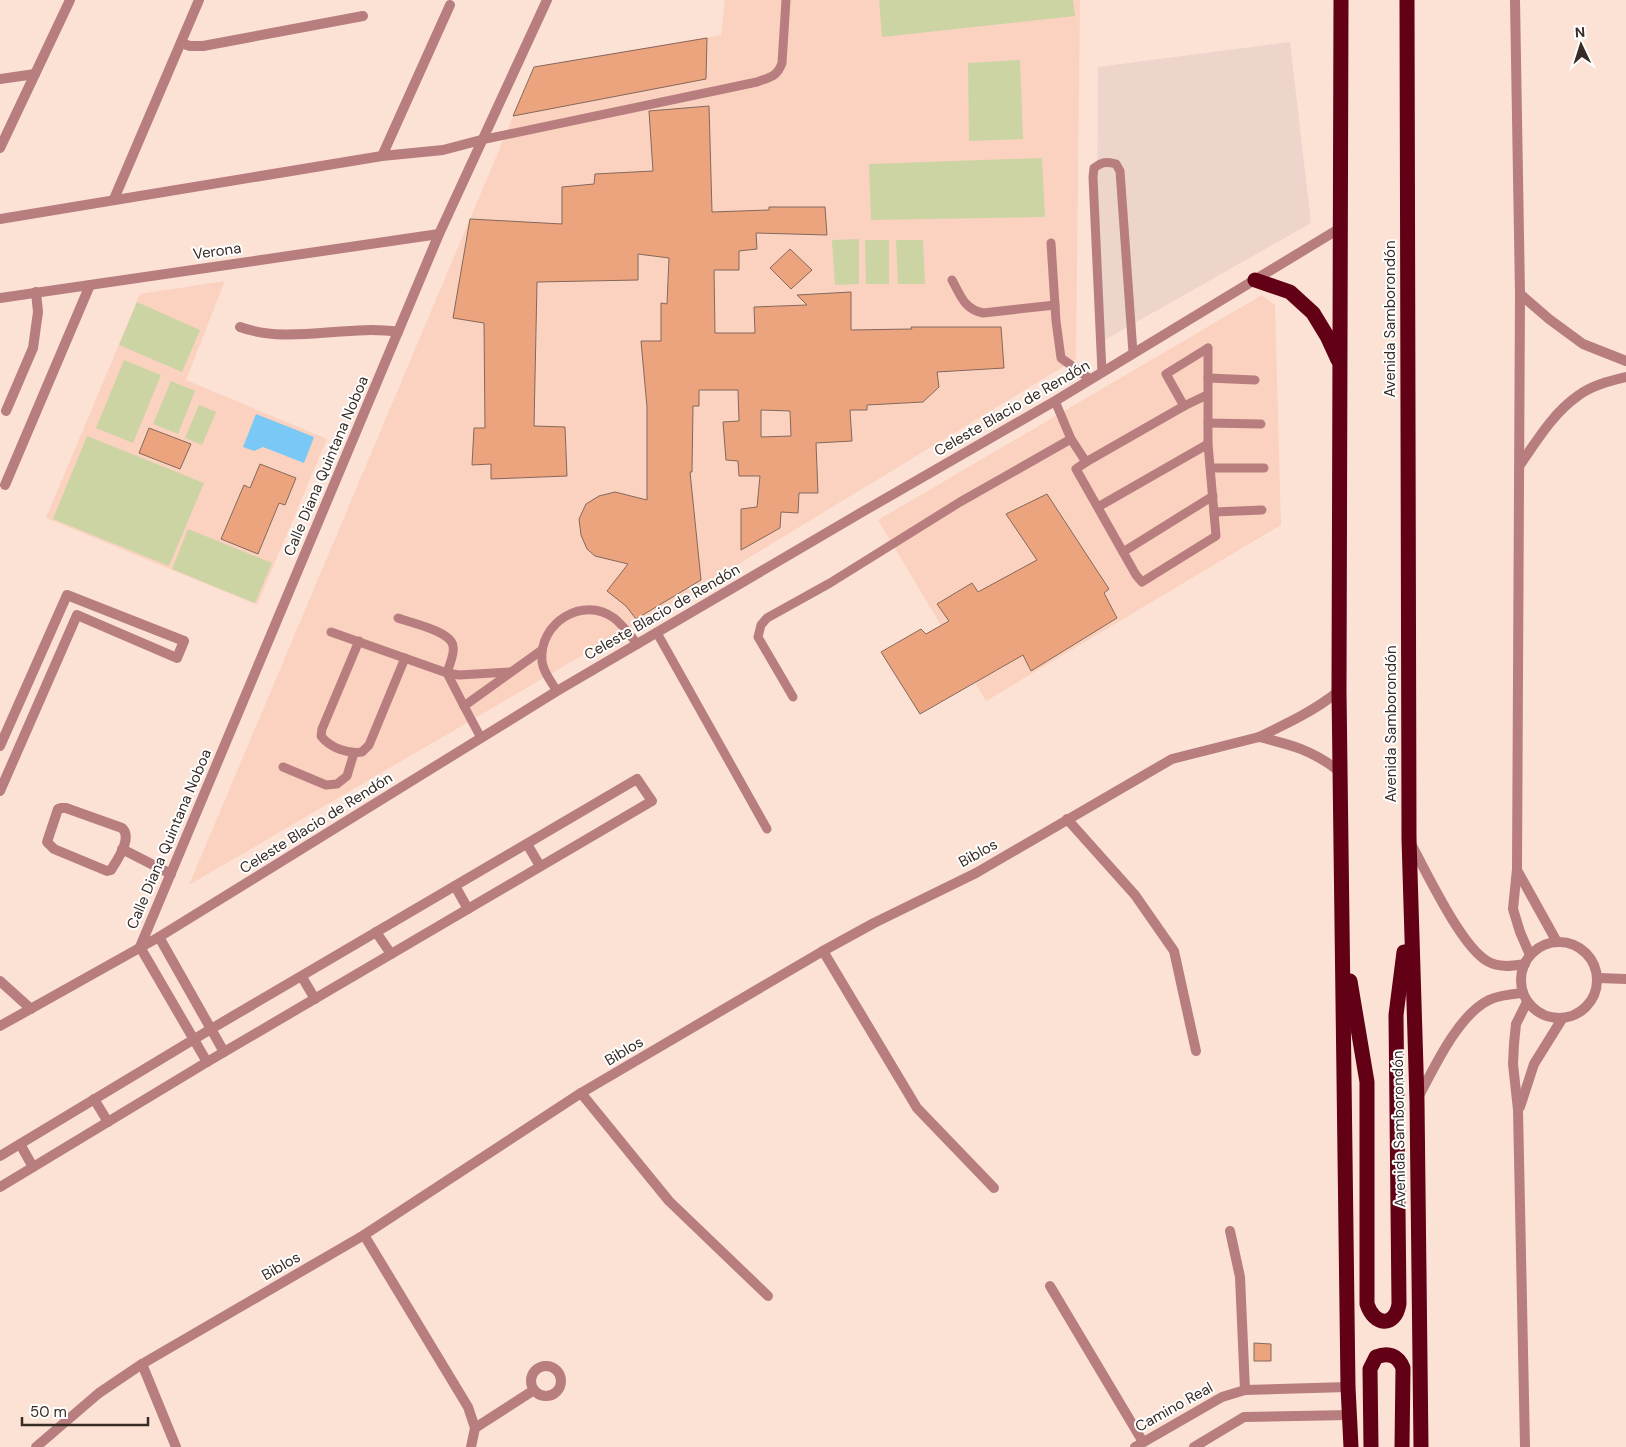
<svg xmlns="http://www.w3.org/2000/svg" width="1626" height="1447" font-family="'DM Sans',sans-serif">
<rect width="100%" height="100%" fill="#fce2d5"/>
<polygon fill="#edd5cc" points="1290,42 1311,223 1096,345 1098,67"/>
<g fill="#fad2bf">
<polygon points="725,0 1080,0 1076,359 722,574 189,885 534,67 721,35"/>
<polygon points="225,281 186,380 327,439 257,605 46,518 140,294"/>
<polygon points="1262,295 1275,305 1281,525 986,701 878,520"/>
</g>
<g fill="#cdd4a4">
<polygon points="879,0 1073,0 1075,16 882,37"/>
<polygon points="1020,60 1023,139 969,141 968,63"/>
<polygon points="1042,158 1045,217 871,220 869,164"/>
<polygon points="859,239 859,284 835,285 832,240"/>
<polygon points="865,240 889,240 889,284 866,284"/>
<polygon points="923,240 925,284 898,284 896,240"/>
<polygon points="137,302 200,330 182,372 119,345"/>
<polygon points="124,360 161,375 133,443 96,428"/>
<polygon points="171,381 195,391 178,434 153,424"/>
<polygon points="199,405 216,412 202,445 185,438"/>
<polygon points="87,436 204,483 169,566 53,519"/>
<polygon points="188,529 272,563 255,603 172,569"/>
</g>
<polygon fill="#79c8f5" points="256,414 314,437 304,463 263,447 254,451 243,447"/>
<g fill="#eca47f" stroke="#84685b" fill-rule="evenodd">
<polygon points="707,38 706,79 513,116 534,67"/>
<path d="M709,106L712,212L769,210V207H825L827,235L756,233L757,249L739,251V270H714L715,333H755L754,307L807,305L797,295L851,292V330L912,329L911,327H1001L1004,368L937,372L939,387L923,402L867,405V410H850L852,441L816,443L818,493H799L798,513L781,512L780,528L741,550V509L757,507L760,476H739L738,461L726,460L723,422L739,421L738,390H699V406H693L692,472H690L701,580L636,619L626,606L607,591L628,564L595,556L587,549L581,535L579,519L586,504L599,496L615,492L647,500V407L641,341H661V303L667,304L669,258L638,254V280L537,282L534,426L565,427L567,476L491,479V464L472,465L474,428H485L484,323L453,318L470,219L562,224V187L594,184L595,174L653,171L649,111ZM761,410L790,411L791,436L761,437Z"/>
<polygon points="790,249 812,270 791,289 770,268"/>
<polygon points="149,428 191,444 180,469 139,453"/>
<polygon points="260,464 296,478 285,505 279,503 258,554 221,539 244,485 250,488"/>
<polygon points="1047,494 1109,589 1104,593 1117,618 1031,671 1023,655 920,714 881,652 921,629 926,634 949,621 937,604 972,583 978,592 1037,560 1006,514"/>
<polygon points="1254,1343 1271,1344 1271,1361 1254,1361"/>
</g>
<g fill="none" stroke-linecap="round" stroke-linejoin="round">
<g stroke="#b87e7f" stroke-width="9">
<path d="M481,140L757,82C770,77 777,77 782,63L786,0"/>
<polyline points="1051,243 1056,321 1061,358 1090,379"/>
<path d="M952,280C961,296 964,309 983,313L1055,305"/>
<path d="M1102,372L1093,177L1094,168C1102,162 1107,161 1116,164L1120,171L1133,353"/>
<polyline points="1208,378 1255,380"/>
<polyline points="1055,401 1071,439 1086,462 1184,406 1207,395"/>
<polyline points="1184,406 1166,374 1208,348"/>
<polyline points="1208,423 1261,424"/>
<polyline points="1086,462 1076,469 1136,575 1142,582 1216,536 1208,444 1208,348"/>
<polyline points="1211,468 1264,468"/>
<polyline points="1098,507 1208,444"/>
<polyline points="1214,512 1262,510"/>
<polyline points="1123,552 1213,496"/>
<path d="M398,618C411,623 451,631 453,646C455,654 449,665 447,673L464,706"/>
<polyline points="331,632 447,673 459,675 510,672"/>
<polyline points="657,633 767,829"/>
<path d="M359,641L322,729L321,736C330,748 348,754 362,752L369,745L405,658"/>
<path d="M557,691C552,683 542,670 542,660C539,623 583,595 614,618C623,625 630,636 638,644"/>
<polyline points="793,697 758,637 761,625 767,618 830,583 960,502 1071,439"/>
<polyline points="481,738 464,706 542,650"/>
<polyline points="283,767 326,785 337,784 347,776 354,753"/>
</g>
<g stroke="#b87e7f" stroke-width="10">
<polyline points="1515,0 1520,294 1517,869 1513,909 1520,932 1530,955"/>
<polyline points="181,43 190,46 203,46 363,16"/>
<polyline points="0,79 35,74"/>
<polyline points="0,148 70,0"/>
<polyline points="382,156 450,5"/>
<polyline points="114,199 199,0"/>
<polyline points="0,219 382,156 443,150 481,140"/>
<polyline points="1520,294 1549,319 1583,344 1626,361"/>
<polyline points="0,298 439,234"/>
<path d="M240,327C289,345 347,324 398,332"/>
<polyline points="6,411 33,348 38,312 36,292"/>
<path d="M1520,465C1537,440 1554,412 1579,395C1593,385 1610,381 1626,377"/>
<polyline points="5,485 90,285"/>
<path d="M1339,691C1314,711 1288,723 1259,737C1292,745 1312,750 1339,771"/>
<polyline points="0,746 67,595 184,641 177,658 77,615 0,791"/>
<path d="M61,808H66L122,828C133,838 117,860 111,870L107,871L54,849L47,842L58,809Z"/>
<polyline points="1067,819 1135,895 1174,951 1196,1051"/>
<polyline points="527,844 540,866"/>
<path d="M1411,844C1427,873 1461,946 1487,961C1499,968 1511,966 1525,964"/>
<polyline points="122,849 171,874"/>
<polyline points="1517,870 1557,942"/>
<polyline points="455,886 468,909"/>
<polyline points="376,932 391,954"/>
<polyline points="159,937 224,1052"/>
<circle cx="1559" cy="980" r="38"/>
<polyline points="823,951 917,1108 994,1188"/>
<polyline points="302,977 315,999"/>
<polyline points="1598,978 1626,979"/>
<polyline points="0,981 31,1009"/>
<polyline points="0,1026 159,937 557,691 869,508 1055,401 1342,227"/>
<polyline points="207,1062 140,947 439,234 547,0"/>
<polyline points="581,1093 669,1201 768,1296"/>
<path d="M1418,1098C1434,1068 1458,1015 1489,1000C1499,995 1512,994 1523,993"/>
<polyline points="94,1099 108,1122"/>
<polyline points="1520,1107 1534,1064 1562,1019"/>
<polyline points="20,1144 33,1167"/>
<polyline points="0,1156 211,1029 637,779 652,801 207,1062 0,1187"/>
<polyline points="1230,1231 1240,1277 1245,1390"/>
<polyline points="364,1235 468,1407 475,1428 471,1447"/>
<polyline points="1050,1286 1143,1442"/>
<polyline points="142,1364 176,1447"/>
<circle cx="546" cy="1381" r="15"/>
<polyline points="475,1428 534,1390"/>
<polyline points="36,1447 99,1393 142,1364 364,1235 581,1093 823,951 874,923 976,873 1172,759 1259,737"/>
<polyline points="1135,1447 1222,1397 1245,1390 1348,1387"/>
<polyline points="1194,1447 1244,1417 1350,1415"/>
<polyline points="1525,1447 1518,1110 1513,1064 1514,1044 1516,1024 1527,1002"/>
</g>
<g stroke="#620015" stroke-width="15">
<polyline points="1341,0 1339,691 1348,1387 1351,1447"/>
<polyline points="1407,0 1409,839 1417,1101 1421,1447"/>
<polyline points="1255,280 1290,292 1313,313 1327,336 1338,360"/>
<path d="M1350,981L1367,1082V1304C1374,1326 1395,1328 1399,1304L1396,1015L1404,952"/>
<path d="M1371,1447L1370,1369L1376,1357C1388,1352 1398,1355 1403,1368L1402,1447"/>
</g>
</g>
<g text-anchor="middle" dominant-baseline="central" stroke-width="4" stroke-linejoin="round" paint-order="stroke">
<g font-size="15" fill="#372b25" stroke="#fff">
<text transform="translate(217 251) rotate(-8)">Verona</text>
<text transform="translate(1390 319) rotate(-90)">Avenida Samborondón</text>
<text transform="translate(1012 408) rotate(-30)">Celeste Blacio de Rendón</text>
<text transform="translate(326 466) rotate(-67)">Calle Diana Quintana Noboa</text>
<text transform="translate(662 612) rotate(-30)">Celeste Blacio de Rendón</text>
<text transform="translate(1391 724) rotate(-90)">Avenida Samborondón</text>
<text transform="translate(316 823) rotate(-32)">Celeste Blacio de Rendón</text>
<text transform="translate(169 839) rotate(-67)">Calle Diana Quintana Noboa</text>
<text transform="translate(978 853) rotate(-29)">Biblos</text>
<text transform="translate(624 1051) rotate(-31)">Biblos</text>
<text transform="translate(1399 1129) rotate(-91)">Avenida Samborondón</text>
<text transform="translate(281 1266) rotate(-30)">Biblos</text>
<text transform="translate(1174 1407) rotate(-29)">Camino Real</text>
</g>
</g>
<g transform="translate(1581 45) rotate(356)" stroke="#ffffff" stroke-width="4" paint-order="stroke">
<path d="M0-4L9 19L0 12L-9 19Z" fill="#372b25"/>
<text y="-8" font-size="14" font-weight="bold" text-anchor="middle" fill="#372b25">N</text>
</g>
<path d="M22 1417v8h126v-8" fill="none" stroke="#372b25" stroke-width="2.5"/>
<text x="30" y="1417" font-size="15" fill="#372b25" stroke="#ffffff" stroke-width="4" paint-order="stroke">50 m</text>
</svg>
